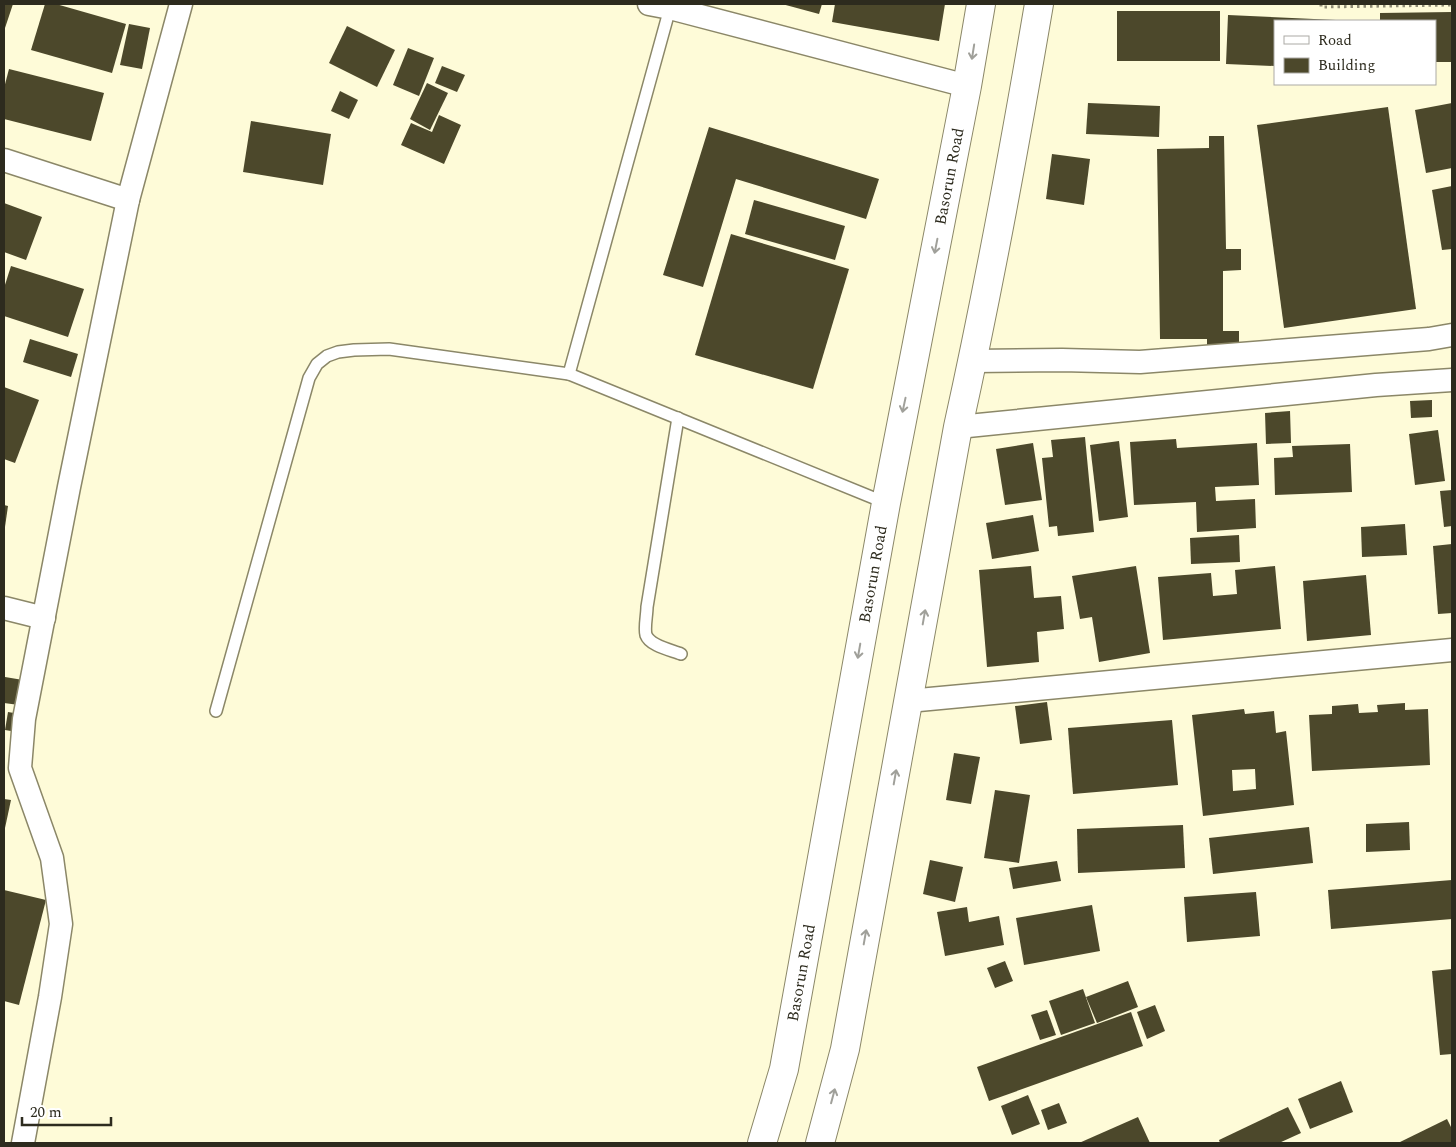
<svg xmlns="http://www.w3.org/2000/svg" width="1456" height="1147" font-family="Spectral,serif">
<rect width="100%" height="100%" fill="#fefbd8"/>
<g fill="#4c482b" fill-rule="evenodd">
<polygon points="4,4 13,4 4,31"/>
<polygon points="45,4 56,4 126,24 112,73 31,50"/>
<polygon points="782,4 822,4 819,14"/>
<polygon points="835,4 945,4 939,41 832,22"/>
<rect x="1117" y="11" width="103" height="50"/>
<polygon points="1452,12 1452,62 1435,62 1435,21 1380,21 1380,13"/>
<polygon points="1228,15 1336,20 1336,21 1275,21 1275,66 1226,64"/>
<polygon points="129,24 150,28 142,69 120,65"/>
<polygon points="347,26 395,50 377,87 329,63"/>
<polygon points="408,48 434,58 419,96 393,85"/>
<polygon points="442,66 465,75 457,92 435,83"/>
<polygon points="9,69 104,93 91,141 4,119 4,88"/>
<polygon points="427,83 448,93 430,130 410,119"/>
<polygon points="340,91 358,100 349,119 331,111"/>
<polygon points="1088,103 1160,106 1159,137 1086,134"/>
<polygon points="1452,103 1452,168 1426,173 1415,110"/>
<polygon points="1388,107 1416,309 1284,328 1257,125"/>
<polygon points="439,115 461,125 444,164 401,145 411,123 432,132"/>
<polygon points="251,121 331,134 323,185 243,172"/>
<polygon points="709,127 879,179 866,219 736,179 703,287 663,275"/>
<polygon points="1209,136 1224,136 1226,249 1241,249 1241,270 1223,271 1223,331 1239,331 1239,349 1207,350 1207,339 1160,339 1157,149 1209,148"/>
<polygon points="1052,154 1090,159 1084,205 1046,199"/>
<polygon points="1452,186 1452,249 1442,250 1432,190"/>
<polygon points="754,200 845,226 835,260 745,234"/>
<polygon points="4,203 42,217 26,260 4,252"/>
<polygon points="731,234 849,269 813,389 695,355"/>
<polygon points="11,266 84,289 68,337 4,316 4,288"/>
<polygon points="30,339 78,354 71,377 23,362"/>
<polygon points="4,387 39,400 15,463 4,459"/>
<polygon points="1432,400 1432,417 1411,418 1410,401"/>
<polygon points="1290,411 1291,443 1266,444 1265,413"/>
<polygon points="1438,430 1445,481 1415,485 1409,434"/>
<polygon points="1085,437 1094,532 1058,536 1057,526 1049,527 1042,458 1053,457 1051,440"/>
<polygon points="1176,439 1177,448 1257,443 1259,485 1215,487 1216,501 1255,499 1256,528 1197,532 1196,502 1134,505 1130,442"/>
<polygon points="1119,441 1128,517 1099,521 1090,445"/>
<polygon points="1033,443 1042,500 1005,505 996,449"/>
<polygon points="1350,444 1352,492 1275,495 1274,458 1293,457 1292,446"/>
<polygon points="1452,490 1452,526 1444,527 1440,491"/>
<polygon points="4,505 8,506 5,527 4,526"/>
<polygon points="1033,515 1039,551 992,559 986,523"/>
<polygon points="1405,524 1407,555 1362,557 1361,527"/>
<polygon points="1239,535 1240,562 1191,564 1190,538"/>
<polygon points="1452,544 1452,613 1438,614 1433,546"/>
<polygon points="1031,566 1034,598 1061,596 1064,629 1037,632 1039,662 987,667 979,570"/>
<polygon points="1136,566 1150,653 1099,662 1092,617 1080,619 1072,576"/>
<polygon points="1275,566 1281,629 1163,640 1158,577 1211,573 1213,596 1237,594 1235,570"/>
<polygon points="1366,575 1371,635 1307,641 1303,581"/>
<polygon points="5,677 23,680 19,705 4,703"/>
<polygon points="1047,702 1052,740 1020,744 1015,706"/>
<polygon points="1405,703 1405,710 1428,709 1430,765 1312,771 1309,715 1332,714 1332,706 1358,704 1359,713 1378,712 1377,705"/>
<path d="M1244,709L1245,714L1274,711L1276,733L1286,731L1294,805L1203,816L1192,715ZM1255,769L1256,789L1233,791L1232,770Z"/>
<polygon points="8,712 20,714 17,732 5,730"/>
<polygon points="1172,720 1178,785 1073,794 1068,728"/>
<polygon points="954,753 980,757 971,804 946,800"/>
<polygon points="995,790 1030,795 1019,863 984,858"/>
<polygon points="4,799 11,800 5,828 4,828"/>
<polygon points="1409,822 1410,850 1366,852 1366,824"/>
<polygon points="1183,825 1185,868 1078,873 1077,829"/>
<polygon points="1309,827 1313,863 1213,874 1209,838"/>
<polygon points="930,860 963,867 955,902 923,894"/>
<polygon points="1057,861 1061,881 1013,889 1009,868"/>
<polygon points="1452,880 1452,919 1331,929 1328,890"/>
<polygon points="4,890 46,900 19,1005 4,1001"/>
<polygon points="1256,892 1260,936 1187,942 1184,897"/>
<polygon points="1092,905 1100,951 1024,965 1016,918"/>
<polygon points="967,907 969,922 999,916 1004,945 945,956 937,912"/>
<polygon points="1005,961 1013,981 995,988 987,968"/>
<polygon points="1452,969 1452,1054 1440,1055 1432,971"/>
<polygon points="1128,981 1138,1007 1097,1023 1086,997"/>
<polygon points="1083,989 1095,1023 1061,1035 1049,1001"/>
<polygon points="1155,1005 1165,1031 1147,1039 1137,1012"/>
<polygon points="1047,1010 1056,1035 1040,1040 1031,1015"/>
<polygon points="1131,1012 1143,1046 989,1101 977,1067"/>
<polygon points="1341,1081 1353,1112 1310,1129 1298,1099"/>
<polygon points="1028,1095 1040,1124 1012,1135 1001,1106"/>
<polygon points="1059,1103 1067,1123 1048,1130 1041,1110"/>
<polygon points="1288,1107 1301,1133 1279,1143 1220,1143 1219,1140"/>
<polygon points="1138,1117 1150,1143 1079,1143"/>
<polygon points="1447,1119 1452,1129 1452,1143 1398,1143"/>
</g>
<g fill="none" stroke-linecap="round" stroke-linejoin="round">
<defs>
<g id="lane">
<polyline points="569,374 670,8"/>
<path d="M678,418L647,607C647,615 644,628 646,635C650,646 671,650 681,654"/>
<polyline points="216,711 309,378 317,364 327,356 338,352 354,350 389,349 569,374 886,503"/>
</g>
<g id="street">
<polyline points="649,4 670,8 967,86"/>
<polyline points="4,160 128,200"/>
<polyline points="973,361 1062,360 1140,362 1429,339 1452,335"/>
<polyline points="958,427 1376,385 1452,380"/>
<polyline points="4,608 44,618"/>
<polyline points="908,701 1452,650"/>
<polyline points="23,1143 50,997 61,924 52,858 20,768 24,719 69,487 128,200 181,4"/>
</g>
<g id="secondary">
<path id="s1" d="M762,1143L784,1069L886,503L967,86L981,4"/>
<path d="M820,1143L845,1049L958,427C989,287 1015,145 1039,4"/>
</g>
</defs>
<use href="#lane" stroke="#8b8768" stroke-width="14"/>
<use href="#street" stroke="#8b8768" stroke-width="25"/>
<use href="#secondary" stroke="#8b8768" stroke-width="30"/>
<polyline stroke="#8f8c75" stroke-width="3" stroke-dasharray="2.5 4" stroke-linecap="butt" points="1321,4 1321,7 1452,5"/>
<use href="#lane" stroke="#fff" stroke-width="11"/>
<use href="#street" stroke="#fff" stroke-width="22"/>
<use href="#secondary" stroke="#fff" stroke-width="28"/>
</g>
<defs><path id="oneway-shaft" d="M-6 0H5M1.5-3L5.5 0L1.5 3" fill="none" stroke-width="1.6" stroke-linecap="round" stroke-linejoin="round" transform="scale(1.25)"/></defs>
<g stroke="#a0a09a">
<use href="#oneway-shaft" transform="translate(973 52) rotate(99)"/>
<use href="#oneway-shaft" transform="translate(936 246) rotate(101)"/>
<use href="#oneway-shaft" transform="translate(904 405) rotate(102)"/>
<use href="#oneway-shaft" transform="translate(924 617) rotate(-80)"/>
<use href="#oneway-shaft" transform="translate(859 651) rotate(100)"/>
<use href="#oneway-shaft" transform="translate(895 777) rotate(-80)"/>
<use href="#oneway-shaft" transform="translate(865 937) rotate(-80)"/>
<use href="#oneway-shaft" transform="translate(833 1096) rotate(-75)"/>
</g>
<g text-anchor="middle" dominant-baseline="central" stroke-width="5" stroke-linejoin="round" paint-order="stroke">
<g font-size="16" fill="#2d2b1e" stroke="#fff">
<text stroke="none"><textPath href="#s1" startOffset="985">Basorun Road</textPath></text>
<text stroke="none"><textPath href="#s1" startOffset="580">Basorun Road</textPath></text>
<text stroke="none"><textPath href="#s1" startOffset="175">Basorun Road</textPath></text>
</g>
</g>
<rect width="1456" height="1147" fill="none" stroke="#2d2b1e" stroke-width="10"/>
<rect x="1274" y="20" width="162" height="65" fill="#ffffff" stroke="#abaaa5"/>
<rect x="1284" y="36" width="25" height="8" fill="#ffffff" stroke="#abaaa5"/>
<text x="1318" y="45" font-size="15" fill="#2d2b1e">Road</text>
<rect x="1284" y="58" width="25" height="15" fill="#4c482b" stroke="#abaaa5"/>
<text x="1318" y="70" font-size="15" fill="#2d2b1e">Building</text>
<path d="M22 1117v8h89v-8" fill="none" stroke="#2d2b1e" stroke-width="2.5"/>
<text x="30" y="1117" font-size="15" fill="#2d2b1e" stroke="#ffffff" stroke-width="4" paint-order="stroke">20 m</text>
</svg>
